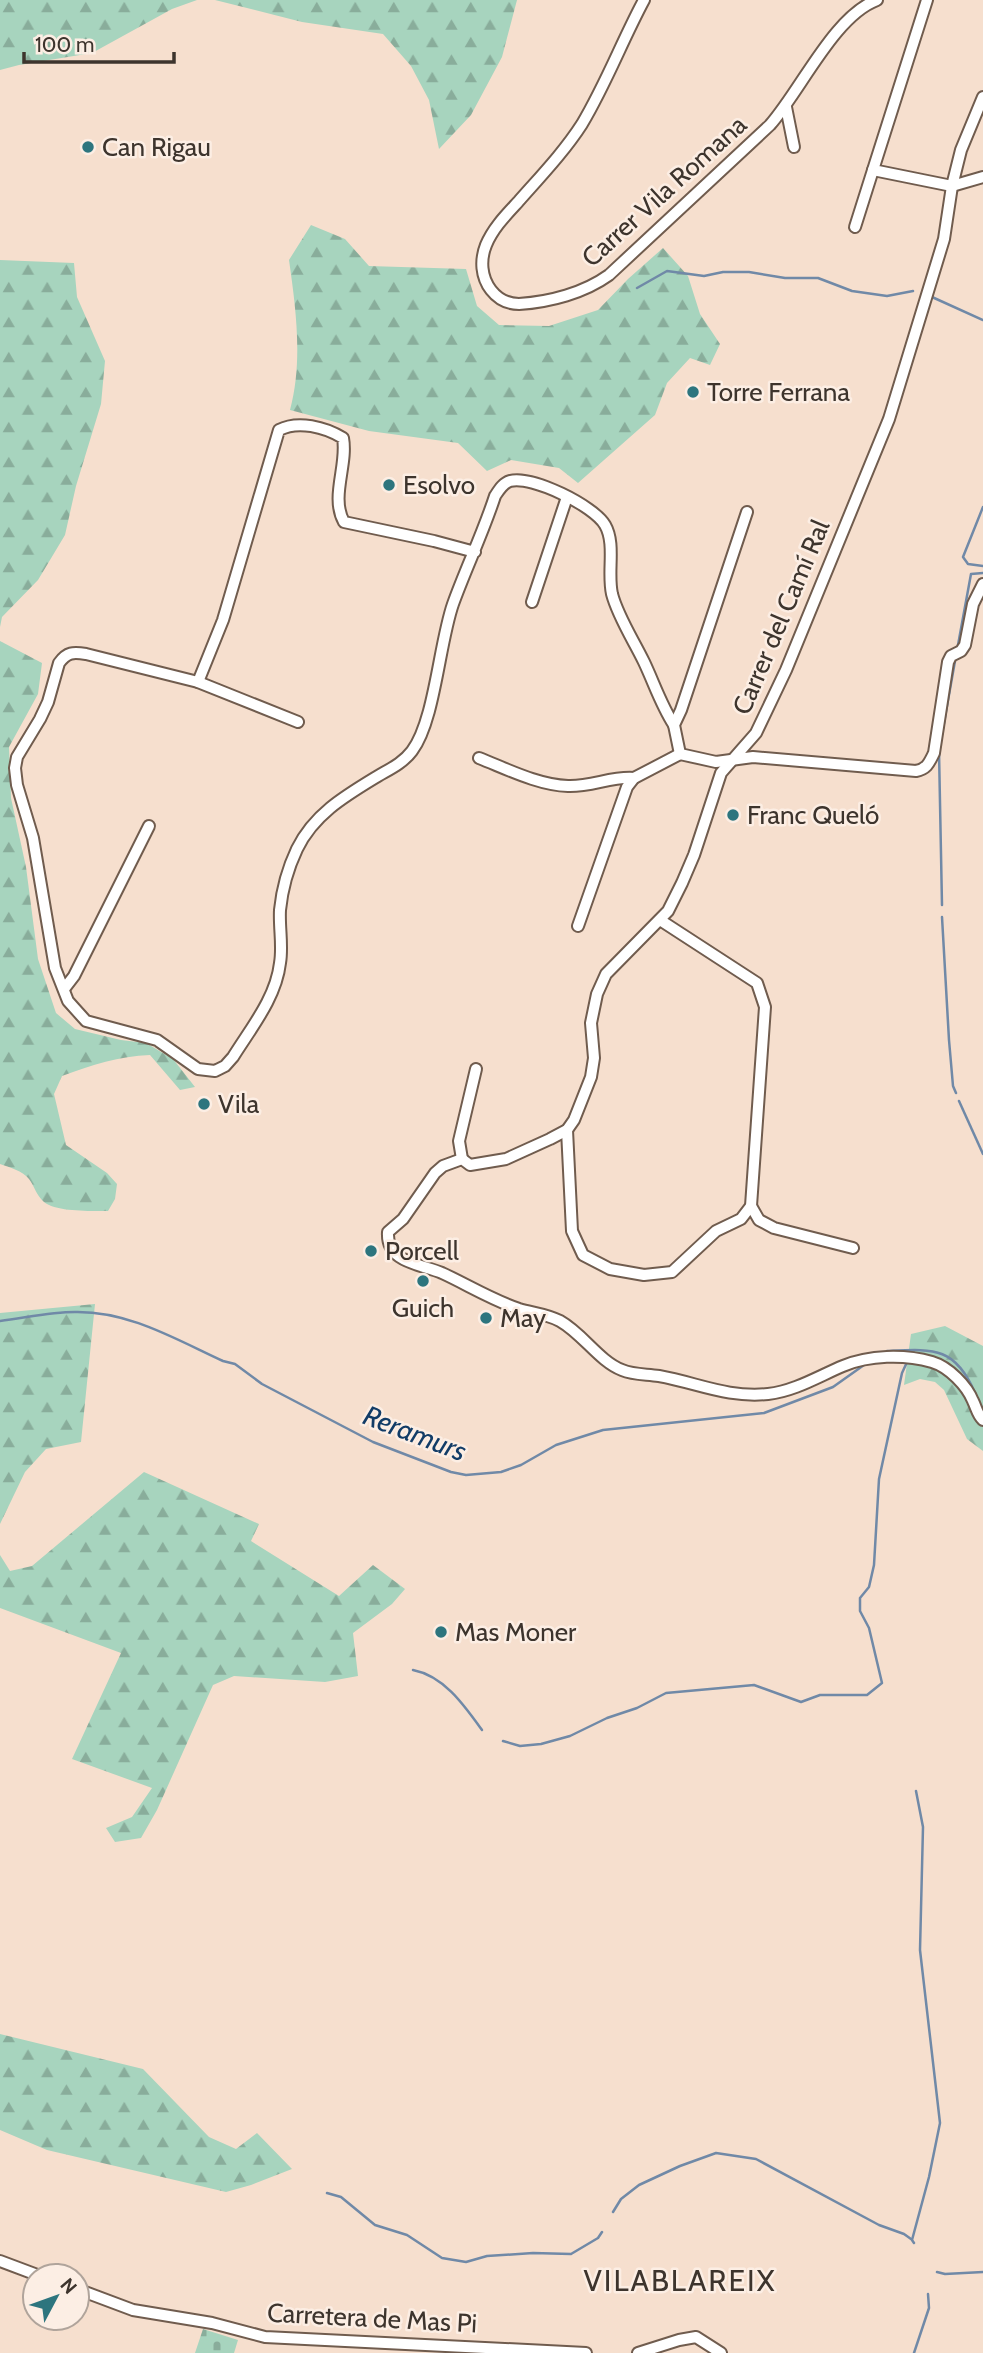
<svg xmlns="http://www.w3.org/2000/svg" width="983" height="2353" font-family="Cabin,sans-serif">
<defs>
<pattern id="forest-firs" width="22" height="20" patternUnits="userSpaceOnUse" patternTransform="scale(1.75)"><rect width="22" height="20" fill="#a7d4be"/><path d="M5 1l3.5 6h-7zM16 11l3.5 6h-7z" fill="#89ad9b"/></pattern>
<pattern id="cemetery-stones" width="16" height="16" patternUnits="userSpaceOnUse" patternTransform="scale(1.75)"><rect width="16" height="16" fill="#a7d4be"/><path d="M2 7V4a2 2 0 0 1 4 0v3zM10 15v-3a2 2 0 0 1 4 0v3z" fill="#89ad9b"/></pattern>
</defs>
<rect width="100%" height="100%" fill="#f6dfce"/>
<g fill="url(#forest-firs)">
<polygon points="0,0 197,0 172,9 92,53 19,65 0,70"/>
<polygon points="215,0 517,0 502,57 471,115 439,149 429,100 411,66 383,34 302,22"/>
<path d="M311,225L345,239L369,266L466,269L477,306L499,325L549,326L598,310L628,279L663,248L688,276L700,314L720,344L710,365L690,358L667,383L655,415L578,483L559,468L511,460L487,471L458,443L369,431L290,410C303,362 296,309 289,260Z"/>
<polygon points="0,260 74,263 77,297 105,361 101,404 76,486 65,535 38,580 2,617 0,627"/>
<path d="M0,641L42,663L38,694L9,747L11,798L26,867L38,959L56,1013L75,1029L121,1040L146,1043L173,1059L195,1087L180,1090L150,1055C119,1056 92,1065 62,1076L54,1094L66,1145L107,1173L117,1184L115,1199L108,1211C92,1211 56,1212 44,1202C36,1195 35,1187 29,1179C23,1171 9,1167 0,1164Z"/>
<polygon points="95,1304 81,1442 46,1449 25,1472 0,1524 0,1313"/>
<polygon points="945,1326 983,1346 983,1451 967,1439 944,1390 935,1382 920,1379 904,1385 911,1334"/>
<polygon points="144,1472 259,1524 251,1541 339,1596 373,1565 405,1589 392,1604 353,1633 358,1676 325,1682 234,1676 213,1685 157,1810 141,1838 115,1842 106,1828 132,1817 152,1788 72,1759 121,1653 0,1608 0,1555 10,1571 32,1566"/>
<polygon points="0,2034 143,2069 209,2137 236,2149 257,2133 292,2169 251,2185 226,2192 47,2150 0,2130"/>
</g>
<polygon fill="url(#cemetery-stones)" points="203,2329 238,2340 234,2353 195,2353"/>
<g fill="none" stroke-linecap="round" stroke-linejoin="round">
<g stroke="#7089a7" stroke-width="2.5">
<polyline points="637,288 667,271 704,276 723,272 749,272 785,278 818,278 852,291 887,296 913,291"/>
<polyline points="932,297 983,320"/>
<polyline points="983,507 963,557 968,564 983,566"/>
<polyline points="958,645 971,574 983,573"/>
<polyline points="942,734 955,661"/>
<polyline points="939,751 942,905"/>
<polyline points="942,917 949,1040 953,1086 956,1093"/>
<polyline points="959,1101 983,1154"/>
<path d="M0,1321C25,1318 50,1312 75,1312C129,1311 175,1339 223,1361L235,1364L262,1384L373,1442L451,1472L466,1475L501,1472L521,1465L556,1445L603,1430L764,1413L833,1387L864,1365"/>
<path d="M887,1351C933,1349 955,1346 975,1393"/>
<polyline points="979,1403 983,1409"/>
<path d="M413,1670C444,1676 464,1705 482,1730"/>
<polyline points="503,1741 520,1746 541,1744 570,1736 607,1718 637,1708 666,1693 754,1685 801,1702 820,1695 867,1695 882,1683 869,1628 860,1611 860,1598 869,1587 874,1565 879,1479 902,1373 908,1360"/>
<polyline points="327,2193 341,2197 375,2225 407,2235 442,2258 466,2262 487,2256 533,2253 571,2254 598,2238 602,2232"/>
<polyline points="613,2212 621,2199 639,2185 680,2166 716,2153 756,2159 879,2225 904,2234 911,2239"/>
<polyline points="914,2243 912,2240 929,2177 940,2123 920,1950 923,1827 916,1791"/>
<polyline points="937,2272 945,2274 983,2272"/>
<polyline points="914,2353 929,2308 928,2294"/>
</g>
<defs>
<g id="minor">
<path d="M644,0C622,41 606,84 582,124C564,152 540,177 518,202C506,215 493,228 486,245C480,260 481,277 491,290C498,299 507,304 519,304C550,302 584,293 609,275L770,125C801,90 834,16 877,0"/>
<polyline points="927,0 873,170 952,186 983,177"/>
<path d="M983,97L961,150L952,186L944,239L889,419L786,670L756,733L721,773L694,855L682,883L668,911L606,974L597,994L591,1023L594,1058L591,1077L574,1120L567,1130L550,1139L506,1159L470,1165L462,1159L443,1166L435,1173L403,1219L388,1232C386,1263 421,1264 442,1273C468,1285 492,1300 519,1309C533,1313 547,1314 560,1321C583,1334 599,1361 622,1370C634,1375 646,1374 659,1376C698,1383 727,1398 768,1394C795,1391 819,1376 843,1366C869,1355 904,1354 932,1362C949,1367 967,1386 973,1401C977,1409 977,1414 983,1420"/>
<polyline points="786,107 794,147"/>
<polyline points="855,227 873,170"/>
<path d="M747,512L681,710L674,725L680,754L716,762L753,757L916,771C927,769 929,763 934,753L948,662L951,656L961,651L965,645L973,604L983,584"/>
<path d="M475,552L434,541L344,522C330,497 348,465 343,438C325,427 298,420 279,430L223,620L198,682L86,654C73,652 67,652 59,663L48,702L40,719L17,757L15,768L17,785L33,838L55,968L68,1001L86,1021L157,1040L198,1069L215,1071L225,1066L233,1057C251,1028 276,998 280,963C283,946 279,928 280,910C282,890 288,868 297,849C314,814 345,796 378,776C390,769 403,763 412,751C435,720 439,644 453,604C466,568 483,533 495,496C499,490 503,483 510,481C532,475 594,506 605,525C616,544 607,572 612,594C618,617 634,641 644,662C654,683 661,705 674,725"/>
<polyline points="532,602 567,497"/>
<polyline points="198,682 298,722"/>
<path d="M479,758C507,769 538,785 568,786C591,787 612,776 634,778"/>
<polyline points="578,926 627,787 634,778 680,754"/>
<polyline points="64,989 74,976 149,826"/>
<polyline points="567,1130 572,1231 583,1255 610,1269 644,1275 672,1272 716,1231 741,1219 751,1206 765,1007 757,983 660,920"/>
<polyline points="462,1159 459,1141 476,1069"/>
<polyline points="751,1206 759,1220 774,1228 853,1248"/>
<polyline points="0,2261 40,2276"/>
<polyline points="77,2289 133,2310 212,2323 265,2337 586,2353"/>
<polyline points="638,2353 679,2340 696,2337 721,2353"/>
</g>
</defs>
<use href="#minor" stroke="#705c4e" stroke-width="14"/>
<use href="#minor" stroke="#fff" stroke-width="10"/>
</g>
<g fill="#2d757e" stroke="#fceee4" stroke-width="2.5">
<circle cx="88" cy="147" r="7"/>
<circle cx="693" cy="392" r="7"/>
<circle cx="389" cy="485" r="7"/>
<circle cx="733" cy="815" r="7"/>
<circle cx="204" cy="1104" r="7"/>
<circle cx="371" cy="1251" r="7"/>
<circle cx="423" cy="1281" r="7"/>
<circle cx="486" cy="1318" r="7"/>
<circle cx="441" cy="1632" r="7"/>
</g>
<g text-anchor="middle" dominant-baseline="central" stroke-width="5" stroke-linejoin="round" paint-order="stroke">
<g font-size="26" fill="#3d342d" stroke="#fceee4" text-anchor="start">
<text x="102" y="147">Can Rigau</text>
<text x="707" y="392">Torre Ferrana</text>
<text x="403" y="485">Esolvo</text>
<text x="747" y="815">Franc Queló</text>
<text x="218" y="1104">Vila</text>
<text x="385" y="1251">Porcell</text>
<text x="423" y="1308" text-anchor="middle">Guich</text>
<text x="500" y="1318">May</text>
<text x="455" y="1632">Mas Moner</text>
</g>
<g font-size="26" fill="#3d342d" stroke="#fceee4">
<text transform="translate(664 191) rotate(-42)">Carrer Vila Romana</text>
<text transform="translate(781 617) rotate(-67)">Carrer del Camí Ral</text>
<text transform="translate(372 2318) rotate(3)">Carretera de Mas Pi</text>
</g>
<g font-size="28" font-style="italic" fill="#123c67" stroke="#fceee4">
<text transform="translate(415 1433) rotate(21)">Reramurs</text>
</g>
<g font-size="30" letter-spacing="2" fill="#3d342d" stroke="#fceee4">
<text x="680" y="2280">VILABLAREIX</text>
</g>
</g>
<g transform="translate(56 2297) rotate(49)"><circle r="33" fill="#fceee4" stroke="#b0a49b" stroke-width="2"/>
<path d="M0-5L12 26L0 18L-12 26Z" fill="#2d757e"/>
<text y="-10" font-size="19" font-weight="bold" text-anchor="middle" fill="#3d342d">N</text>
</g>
<path d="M24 52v10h150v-10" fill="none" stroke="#3d342d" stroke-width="3.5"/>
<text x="35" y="52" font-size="21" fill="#3d342d" stroke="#fceee4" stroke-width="5" paint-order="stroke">100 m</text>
</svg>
